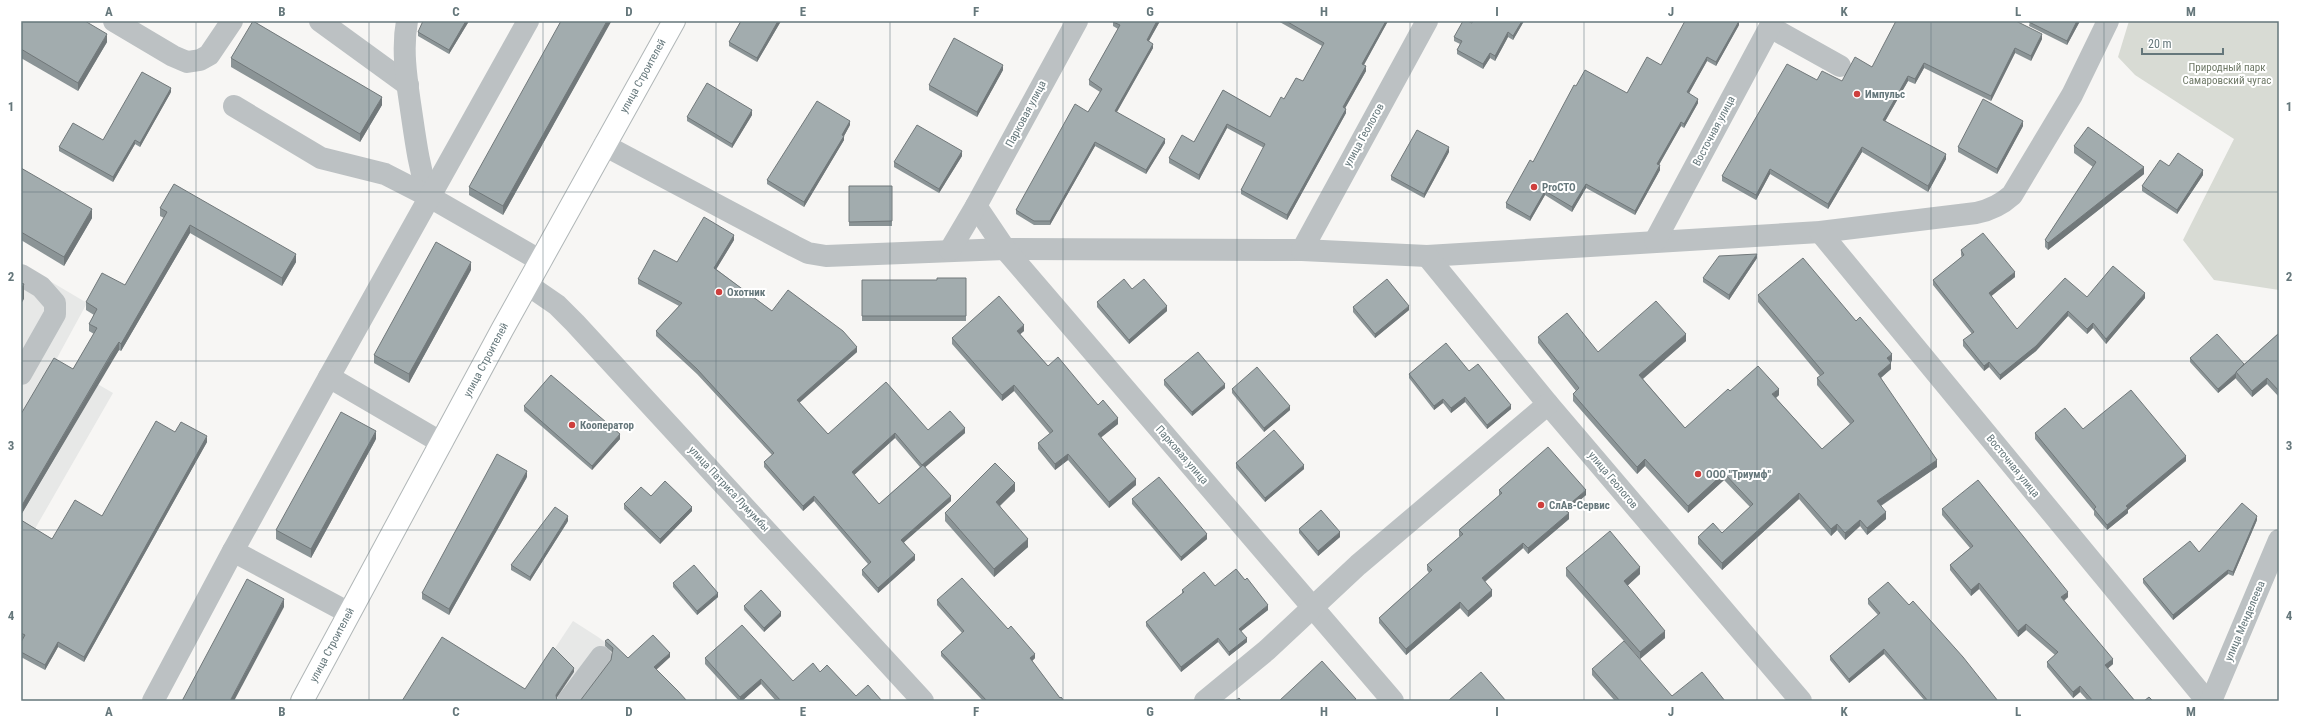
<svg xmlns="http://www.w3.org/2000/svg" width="2300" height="722" font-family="'Roboto Condensed',sans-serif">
<rect width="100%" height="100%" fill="#f7f6f4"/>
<g fill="#e7e8e7">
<polygon points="21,264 87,303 56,360 113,393 21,553"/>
<polygon points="573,621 598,637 683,701 520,701"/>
</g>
<polygon fill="#d8dbd4" points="2129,21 2279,21 2279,290 2214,280 2183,240 2234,139 2135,75 2118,57"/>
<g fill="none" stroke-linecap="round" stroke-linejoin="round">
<defs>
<polyline id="major" points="302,701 502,330 674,21"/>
</defs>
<use href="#major" stroke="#b0b6b7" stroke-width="24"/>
<g stroke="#bcc1c3" stroke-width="22">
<polyline points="114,21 173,56 187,62 200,60 209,55 232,21"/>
<polyline points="320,21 408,85"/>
<path d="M407,21C402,48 406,76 410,103C415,136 418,164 428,196L541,261"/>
<polyline points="1770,27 1840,66"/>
<polyline points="234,106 321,158 385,174 428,196"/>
<path d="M604,145L794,246L808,253L826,256L1005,249L1302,250L1427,256L1820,232L1976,213C1991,210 2001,205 2012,195L2072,95L2108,21"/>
<polyline points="976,206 1005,249 1393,701"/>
<polyline points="1820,232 2207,701"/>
<polyline points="1655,241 1773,21"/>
<polyline points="950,250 976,206 1077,21"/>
<polyline points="1302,250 1427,21"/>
<polyline points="1427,256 1548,404 1801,701"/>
<polyline points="21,275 41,287 55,303 55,314 21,374"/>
<polyline points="528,285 557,305 575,323 923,701"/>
<polyline points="329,377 528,21"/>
<polyline points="233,551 329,377 442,443"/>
<polyline points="153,701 233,551 349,613"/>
<polyline points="568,701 601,657"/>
<polyline points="1205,701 1267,650 1358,565 1548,404"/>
<polyline points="2211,701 2279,540"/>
</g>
<use href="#major" stroke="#fff" stroke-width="22"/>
</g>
<g fill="#8b9496" fill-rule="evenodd">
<polygon points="21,21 107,42 78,91 21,58"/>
<polygon points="469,21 449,54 418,36 418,32"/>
<polygon points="611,21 503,215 469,195 469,187"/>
<polygon points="741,21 781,21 757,62 729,46 729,42"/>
<polygon points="1113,21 1160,21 1149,41 1153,48 1117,112 1165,143 1146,174 1095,146 1050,225 1034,225 1016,214 1016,210 1088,112 1100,92 1089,85 1089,80 1118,29 1113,26"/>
<polygon points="1278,21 1388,21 1364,65 1366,71 1345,108 1346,113 1287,220 1241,194 1241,190 1264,148 1227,128 1199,180 1169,163 1169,158 1194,142 1223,90 1270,117 1284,99 1303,81 1322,46"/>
<polygon points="1524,21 1513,40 1508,37 1495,61 1490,58 1483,69 1457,54 1457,50 1460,44 1454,41 1454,37 1472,23"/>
<polygon points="2030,21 2080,21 2067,45 2029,26"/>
<polygon points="1739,25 1716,66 1707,61 1689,93 1698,103 1684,128 1681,126 1659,165 1660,170 1635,215 1586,188 1572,212 1545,195 1530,221 1506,208 1506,203 1533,162 1576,86 1627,93 1661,65"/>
<polygon points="2042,39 2031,61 2015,53 1991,101 1924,68 1915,84 1908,81 1885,121 1946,159 1928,192 1862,152 1828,209 1770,174 1756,200 1722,181 1722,176 1817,80 1842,81 1872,67"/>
<polygon points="231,58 382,105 360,142 231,67"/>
<polygon points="1003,70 977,117 929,90 929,85"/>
<polygon points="171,92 140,147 135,144 113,182 59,151 59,147 103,140"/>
<polygon points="752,115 732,148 687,121 687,117"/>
<polygon points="850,125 844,136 844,140 804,207 767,184 767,180"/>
<polygon points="2023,126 1997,174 1958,152 1958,147"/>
<polygon points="2074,146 2144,174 2048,250 2045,247 2045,240 2093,167 2074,153"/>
<polygon points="1449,152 1424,198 1391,180 1391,176"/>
<polygon points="962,156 939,193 894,167 894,162"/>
<polygon points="2169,166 2203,175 2177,214 2142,191 2142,186"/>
<polygon points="21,168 92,218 64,266 21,240"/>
<rect x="849" y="186" width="43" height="40"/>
<polygon points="160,208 296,262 282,286 190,233 121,351 119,350 111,362 21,515 21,414 73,369 94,334 89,331 89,324 94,315 86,310 86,302 125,285 164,218 160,216"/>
<path d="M734,240L716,269L772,311L857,352L799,402L828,434L928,430L965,433L925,467L951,501L904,542L915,560L878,593L862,575V570L868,564L814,501L803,511L764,467V462L772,455L697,374L656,336V331L679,306L638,284V279L677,262ZM895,438L920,467L879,504L854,475Z"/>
<polygon points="1961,250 2015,277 1991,296 2017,329 2087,297 2145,298 2106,344 2093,328 2087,334 2068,316 2036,351 2000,380 1989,367 1984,371 1963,346 1963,340 1972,334 1933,285 1933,280 1962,257 1961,255"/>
<polygon points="1757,258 1729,300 1703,282 1703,278"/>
<polygon points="471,270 409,383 374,363 374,355"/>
<polygon points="966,278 966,321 862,321 862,280 937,280"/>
<polygon points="1132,289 1167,311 1129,344 1097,307 1097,302"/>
<polygon points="1758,295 1856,321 1892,361 1890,362 1891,369 1881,378 1937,467 1881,506 1886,519 1867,535 1860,526 1845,540 1837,530 1831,536 1799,499 1722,570 1698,544 1698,537 1722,533 1750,507 1724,480 1688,513 1645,466 1637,474 1573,401 1573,394 1576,391 1538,343 1538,337 1598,352 1686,341 1643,379 1685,428 1730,391 1779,395 1776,398 1822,449 1850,424 1817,385 1817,378 1820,376 1758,302"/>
<polygon points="1353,307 1409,310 1375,338 1353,312"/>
<polygon points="1024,331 1020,334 1048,366 1098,405 1118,424 1101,437 1136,485 1109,508 1068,460 1055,470 1038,449 1038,443 1050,434 1014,391 1002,401 952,344 952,338"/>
<polygon points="2279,333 2279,397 2267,384 2252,397 2236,379 2236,378 2218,393 2190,362 2190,358 2244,364"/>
<polygon points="1469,371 1511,409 1487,429 1465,402 1451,413 1443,403 1434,410 1409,378 1409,374"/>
<polygon points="1164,380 1225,388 1192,416 1164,385"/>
<polygon points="1232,389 1290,410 1264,432 1232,393"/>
<polygon points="524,406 620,439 592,470 524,411"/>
<polygon points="2083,429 2186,461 2128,510 2128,513 2107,530 2094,515 2094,511 2035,439 2035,433"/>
<polygon points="175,432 207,442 84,662 58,647 45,670 21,657 21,642 23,639 21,638 21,520 52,539 102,516"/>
<polygon points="376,439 311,558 276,539 276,530"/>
<polygon points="1236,463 1304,469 1265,502 1236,468"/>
<polygon points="527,477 449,615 422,599 422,593"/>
<polygon points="1499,490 1586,495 1567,511 1569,519 1528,554 1523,548 1485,582 1492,596 1468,617 1460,608 1406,655 1379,623 1379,618 1429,573 1427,570 1427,565 1460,537 1459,536 1459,530 1499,496"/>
<polygon points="1015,491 1000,506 1028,547 994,577 945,521 945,513"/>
<polygon points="651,496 692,511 660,544 624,509 624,504"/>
<polygon points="1132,499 1207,539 1181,561 1132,504"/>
<polygon points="1942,509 2068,597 2064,601 2113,664 2107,669 2135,701 2088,701 2080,692 2073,698 2047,667 2047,662 2055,655 2026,630 2018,637 1979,589 1971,596 1950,570 1950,565 1970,548 1942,515"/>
<polygon points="2257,520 2233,576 2228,574 2173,620 2143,583 2143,579 2199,552"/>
<polygon points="568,521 530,581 511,570 511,565"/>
<polygon points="1299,529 1340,537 1318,556 1299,533"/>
<polygon points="1566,568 1640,574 1627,586 1665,638 1640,659 1566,576"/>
<polygon points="673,583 718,597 697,615 673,587"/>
<polygon points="1215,586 1268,610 1241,631 1247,642 1229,656 1218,642 1181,672 1146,626 1146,622 1182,594 1182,590"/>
<polygon points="1868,599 1909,605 1998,701 1925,701 1884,654 1849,683 1830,660 1830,656 1878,615 1868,604"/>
<polygon points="937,600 1008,629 1035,658 1032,661 1060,698 1064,701 983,701 941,656 941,652 962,633 937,605"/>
<polygon points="744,606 781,616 764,632 744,610"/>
<polygon points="605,641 628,658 670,657 656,669 612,652 605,646"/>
<polygon points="705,658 793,681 820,672 856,696 882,701 776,701 761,684 742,701 739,701 705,664"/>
<polygon points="1592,669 1672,696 1725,701 1615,701 1592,675"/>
</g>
<g fill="#71787a">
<polygon points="466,21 469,21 449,54 449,50"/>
<polygon points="607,21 611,21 611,22 503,215 503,206"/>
<polygon points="778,21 781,21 757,62 757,58"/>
<polygon points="1157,21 1160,21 1147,44 1147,40"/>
<polygon points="1386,21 1388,21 1362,68 1362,64"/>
<polygon points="1522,21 1524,21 1513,40 1513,36"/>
<polygon points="1739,21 1739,25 1716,66 1716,62"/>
<polygon points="2077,21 2080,21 2067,45 2067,41"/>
<polygon points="1508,32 1508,37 1495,61 1495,56"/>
<polygon points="107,34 107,42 78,91 78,83"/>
<polygon points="2042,34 2042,39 2031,61 2031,56"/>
<polygon points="1153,44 1153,48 1115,115 1115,111"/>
<polygon points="2015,48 2015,53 1991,101 1991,96"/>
<polygon points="1490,53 1490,58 1483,69 1483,64"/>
<polygon points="1707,57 1707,61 1687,97 1687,92"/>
<polygon points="1924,63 1924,68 1915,84 1915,79"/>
<polygon points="1003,65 1003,70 977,117 977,112"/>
<polygon points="1366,66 1366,71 1343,112 1343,107"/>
<polygon points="1908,76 1908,81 1883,125 1883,120"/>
<polygon points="171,88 171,92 140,147 140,143"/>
<polygon points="382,97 382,105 360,142 360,134"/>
<polygon points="1698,99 1698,103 1684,128 1684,124"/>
<polygon points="1346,109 1346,113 1287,220 1287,215"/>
<polygon points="752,110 752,115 732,148 732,144"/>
<polygon points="850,121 850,125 844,136 844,140 804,207 804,202"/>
<polygon points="2023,121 2023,126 1997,174 1997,169"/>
<polygon points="1681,122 1681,126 1657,168 1657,164"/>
<polygon points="1227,124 1227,128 1199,180 1199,175"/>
<polygon points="1165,139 1165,143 1146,174 1146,170"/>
<polygon points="135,140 135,144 113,182 113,177"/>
<polygon points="1095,142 1095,146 1050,225 1050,221"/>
<polygon points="1449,147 1449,152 1424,198 1424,194"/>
<polygon points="1862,147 1862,152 1828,209 1828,204"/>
<polygon points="962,151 962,156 939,193 939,189"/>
<polygon points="1946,154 1946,159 1928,192 1928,186"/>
<polygon points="1660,165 1660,170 1635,215 1635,211"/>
<polygon points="2144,167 2144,174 2048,250 2048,243"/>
<polygon points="1770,169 1770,174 1756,200 1756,195"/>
<polygon points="2203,170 2203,175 2177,214 2177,210"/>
<polygon points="1586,184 1586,188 1572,212 1572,207"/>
<polygon points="1545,191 1545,195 1530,221 1530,217"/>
<polygon points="92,209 92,218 64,266 64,257"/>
<polygon points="190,225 190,233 121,351 121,344"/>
<polygon points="734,235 734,240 714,273 714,268"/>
<polygon points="296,254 296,262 282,286 282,278"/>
<polygon points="1757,254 1757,258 1729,300 1729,295"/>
<polygon points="471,262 471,270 409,383 409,374"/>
<polygon points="2015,272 2015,277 1989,298 1989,293"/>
<polygon points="24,284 24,299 21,304 21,289"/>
<polygon points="2145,293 2145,298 2106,344 2106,339"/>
<polygon points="1167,306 1167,311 1129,344 1129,340"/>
<polygon points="1409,306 1409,310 1375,338 1375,334"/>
<polygon points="2068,311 2068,316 2036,351 2000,380 2000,375"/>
<polygon points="2093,323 2093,328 2087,334 2087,329"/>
<polygon points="1024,325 1024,331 1017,337 1017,331"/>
<polygon points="1686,334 1686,341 1639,382 1639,375"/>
<polygon points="119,342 119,350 21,515 21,507"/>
<polygon points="857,347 857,352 797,405 797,400"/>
<polygon points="1892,354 1892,361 1887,365 1887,358"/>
<polygon points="1989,362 1989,367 1984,371 1984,366"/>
<polygon points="1891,363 1891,369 1878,380 1878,374"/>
<polygon points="2236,373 2236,378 2218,393 2218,389"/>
<polygon points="2267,378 2267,384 2252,397 2252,391"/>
<polygon points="1225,384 1225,388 1192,416 1192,412"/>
<polygon points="1014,385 1014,391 1002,401 1002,395"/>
<polygon points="1779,389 1779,395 1772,401 1772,394"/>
<polygon points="1465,397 1465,402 1451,413 1451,408"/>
<polygon points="1443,399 1443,403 1434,410 1434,406"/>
<polygon points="1511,405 1511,409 1487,429 1487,425"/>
<polygon points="1290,406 1290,410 1264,432 1264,428"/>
<polygon points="1118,418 1118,424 1098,440 1098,434"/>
<polygon points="965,428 965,433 922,470 922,465"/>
<polygon points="376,431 376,439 311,558 311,549"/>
<polygon points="895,433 895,438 852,477 852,472"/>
<polygon points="620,434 620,439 592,470 592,466"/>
<polygon points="207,436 207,442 84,662 84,657"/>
<polygon points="1068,454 1068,460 1055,470 1055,464"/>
<polygon points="2186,456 2186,461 2128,510 2128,513 2107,530 2107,525 2126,506"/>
<polygon points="1645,459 1645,466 1637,474 1637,467"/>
<polygon points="1937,460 1937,467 1877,508 1877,501"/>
<polygon points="1304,465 1304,469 1265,502 1265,498"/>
<polygon points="527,471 527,477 449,615 449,609"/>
<polygon points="1724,473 1724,480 1688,513 1688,506"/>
<polygon points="1136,479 1136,485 1109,508 1109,502"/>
<polygon points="1015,483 1015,491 996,509 996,502"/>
<polygon points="1586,490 1586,495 1564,514 1564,509"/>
<polygon points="1799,493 1799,499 1722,570 1722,563"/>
<polygon points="814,496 814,501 803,511 803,506"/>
<polygon points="951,496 951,501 901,545 901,540"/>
<polygon points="692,507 692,511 660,544 660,539"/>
<polygon points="1886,512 1886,519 1867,535 1867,528"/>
<polygon points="1569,513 1569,519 1528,554 1528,548"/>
<polygon points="568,516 568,521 530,581 530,577"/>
<polygon points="2257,516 2257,520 2233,576 2233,572"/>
<polygon points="1860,520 1860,526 1845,540 1845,533"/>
<polygon points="1837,524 1837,530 1831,536 1831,529"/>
<polygon points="1340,532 1340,537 1318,556 1318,551"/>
<polygon points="1207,534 1207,539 1181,561 1181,557"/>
<polygon points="1028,539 1028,547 994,577 994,569"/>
<polygon points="1523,543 1523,548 1482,584 1482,578"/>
<polygon points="915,555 915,560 878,593 878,588"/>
<polygon points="1640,567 1640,574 1624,589 1624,581"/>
<polygon points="2228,570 2228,574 2173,620 2173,615"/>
<polygon points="1979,583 1979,589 1971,596 1971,590"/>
<polygon points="1492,590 1492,596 1468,617 1468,611"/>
<polygon points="2068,592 2068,597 2061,603 2061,597"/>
<polygon points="718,593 718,597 697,615 697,611"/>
<polygon points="284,599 284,607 234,701 230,701"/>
<polygon points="1460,602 1460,608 1406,655 1406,649"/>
<polygon points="1268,605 1268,610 1239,633 1239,629"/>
<polygon points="781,612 781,616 764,632 764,628"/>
<polygon points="2026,624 2026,630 2018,637 2018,631"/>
<polygon points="1665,631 1665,638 1640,659 1640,652"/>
<polygon points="1218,638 1218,642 1181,672 1181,667"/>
<polygon points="1247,638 1247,642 1229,656 1229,652"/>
<polygon points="58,642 58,647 45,670 45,665"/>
<polygon points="1884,649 1884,654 1849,683 1849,679"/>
<polygon points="670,653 670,657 654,672 654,667"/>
<polygon points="1035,654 1035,658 1030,663 1030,658"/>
<polygon points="2113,659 2113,664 2105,671 2105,665"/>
<polygon points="574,668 574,672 556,699 556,695"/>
<polygon points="761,679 761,684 742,701 740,701 740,697"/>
<polygon points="2080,686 2080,692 2073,698 2073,692"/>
</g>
<g fill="#a2acae" stroke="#71787a">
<polygon points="21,21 85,21 107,34 78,83 21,49"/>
<polygon points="253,21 382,97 360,134 231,58"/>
<polygon points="423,21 466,21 449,50 418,32"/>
<polygon points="561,21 607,21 503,206 469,187"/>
<polygon points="741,21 778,21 757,58 729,42"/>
<polygon points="1113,21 1157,21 1147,40 1153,44 1115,111 1165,139 1146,170 1095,142 1050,221 1034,221 1016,210 1075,104 1088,112 1102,89 1089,80 1120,25 1113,22"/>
<polygon points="1286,21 1386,21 1362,64 1366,66 1343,107 1346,109 1287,215 1241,190 1265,144 1227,124 1199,175 1169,158 1182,135 1194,142 1223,90 1270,117 1281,97 1284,99 1296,78 1303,81 1324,43"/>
<polygon points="1463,21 1468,21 1472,23 1473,21 1522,21 1513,36 1508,32 1495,56 1490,53 1483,64 1457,50 1462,41 1454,37"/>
<polygon points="1685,21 1739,21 1716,62 1707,57 1687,92 1698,99 1684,124 1681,122 1657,164 1660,165 1635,211 1586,184 1572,207 1545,191 1530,217 1506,203 1530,160 1533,162 1574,85 1576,86 1585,70 1627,93 1647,57 1661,65"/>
<polygon points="1896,21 2016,21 2042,34 2031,56 2015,48 1991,96 1924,63 1915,79 1908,76 1883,120 1946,154 1928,186 1862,147 1828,204 1770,169 1756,195 1722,176 1787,64 1817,80 1822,71 1842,81 1855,57 1872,67"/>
<polygon points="2030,21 2077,21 2067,41 2029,22"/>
<polygon points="954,38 1003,65 977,112 929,85"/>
<polygon points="142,72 171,88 140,143 135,140 113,177 59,147 73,123 103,140"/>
<polygon points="707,83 752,110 732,144 687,117"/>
<polygon points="1983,99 2023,121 1997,169 1958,147"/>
<polygon points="817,101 850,121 842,135 844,136 804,202 767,180"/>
<polygon points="917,125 962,151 939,189 894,162"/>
<polygon points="2088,127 2144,167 2048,243 2045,240 2096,162 2074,146"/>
<polygon points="1417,130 1449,147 1424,194 1391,176"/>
<polygon points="2178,153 2203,170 2177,210 2142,186 2160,160 2169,166"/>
<polygon points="21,168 92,209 64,257 21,232"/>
<polygon points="174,184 296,254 282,278 190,225 121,344 119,342 111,354 21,507 21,414 54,358 73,369 97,328 89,324 97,309 86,302 102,273 125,285 167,212 160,208"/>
<polygon points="849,186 892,186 892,221 849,222"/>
<polygon points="704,217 734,235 714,268 772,311 788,290 843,331 857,347 797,400 828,434 886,382 928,430 950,411 965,428 922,465 895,433 852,472 879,504 923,465 951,496 901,540 915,555 878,588 862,570 871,562 814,496 803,506 764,462 774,453 697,369 656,331 682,303 638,279 654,250 677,262"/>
<polygon points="1983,233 2015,272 1989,293 2017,329 2065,278 2087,297 2113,266 2145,293 2106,339 2093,323 2087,329 2068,311 2036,346 2000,375 1989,362 1984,366 1963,340 1974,332 1933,280 1964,255 1961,250"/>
<polygon points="436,242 471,262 409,374 374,355"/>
<polygon points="1757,254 1729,295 1703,278 1719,256"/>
<polygon points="1803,258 1856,321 1860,317 1892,354 1887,358 1891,363 1878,374 1937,460 1877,501 1886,512 1867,528 1860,520 1845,533 1837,524 1831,529 1799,493 1722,563 1698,537 1713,523 1722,533 1753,504 1724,473 1688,506 1645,459 1637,467 1573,394 1579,388 1538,337 1567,313 1598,352 1656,301 1686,334 1639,375 1685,428 1728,389 1730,391 1758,366 1779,389 1772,394 1822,449 1854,421 1817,378 1824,373 1758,295"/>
<polygon points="937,278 966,278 966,316 862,316 862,280 937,280"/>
<polygon points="1124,279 1132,289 1144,279 1167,306 1129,340 1097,302"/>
<polygon points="1387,279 1409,306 1375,334 1353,307"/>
<polygon points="21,283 24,284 21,289"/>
<polygon points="999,296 1024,325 1017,331 1048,366 1058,357 1098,405 1103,400 1118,418 1098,434 1136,479 1109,502 1068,454 1055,464 1038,443 1053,431 1014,385 1002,395 952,338"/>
<polygon points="2279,333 2279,391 2267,378 2252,391 2236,372"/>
<polygon points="2217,334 2244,364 2236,372 2236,373 2218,389 2190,358"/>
<polygon points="1446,343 1469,371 1478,364 1511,405 1487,425 1465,397 1451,408 1443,399 1434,406 1409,374"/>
<polygon points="1198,352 1225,384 1192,412 1164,380"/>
<polygon points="1257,367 1290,406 1264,428 1232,389"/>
<polygon points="551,375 620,434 592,466 524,406"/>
<polygon points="2131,390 2186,456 2126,506 2128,508 2107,525 2094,509 2096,507 2035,433 2065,408 2083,429"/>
<polygon points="341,412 376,431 311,549 276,530"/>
<polygon points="156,421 175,432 181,422 207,436 84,657 58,642 45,665 21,652 21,642 25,635 21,633 21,520 52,539 75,500 102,516"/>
<polygon points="1274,430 1304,465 1265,498 1236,463"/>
<polygon points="1548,447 1586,490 1564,509 1569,513 1528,548 1523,543 1482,578 1492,590 1468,611 1460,602 1406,649 1379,618 1432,570 1427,565 1463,534 1459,530 1502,493 1499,490"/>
<polygon points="497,454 527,471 449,609 422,593"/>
<polygon points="995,463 1015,483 996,502 1028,539 994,569 945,513"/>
<polygon points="1159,477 1207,534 1181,557 1132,499"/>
<polygon points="1978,480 2068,592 2061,597 2113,659 2105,665 2135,701 2093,701 2080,686 2073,692 2047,662 2058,652 2026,624 2018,631 1979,583 1971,590 1950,565 1973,546 1942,509"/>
<polygon points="665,481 692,507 660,539 624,504 641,487 651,496"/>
<polygon points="2242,503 2257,516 2233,572 2228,570 2173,615 2143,579 2190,541 2199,552"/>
<polygon points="555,507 568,516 530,577 511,565"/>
<polygon points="1321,510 1340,532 1318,551 1299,529"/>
<polygon points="1610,531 1640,567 1624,581 1665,631 1640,652 1566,568"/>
<polygon points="694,565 718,593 697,611 673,583"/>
<polygon points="1236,569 1245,580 1247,578 1268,605 1239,629 1247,638 1229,652 1218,638 1181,667 1146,622 1184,592 1182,590 1204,572 1215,586"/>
<polygon points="962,578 1008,629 1011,626 1035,654 1030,658 1060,698 1061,697 1064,701 987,701 941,652 964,631 937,600"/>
<polygon points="247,579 284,599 230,701 182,701"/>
<polygon points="1888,582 1909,605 1913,601 1963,657 1998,701 1928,701 1884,649 1849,679 1830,656 1880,613 1868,599"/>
<polygon points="761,590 781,612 764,628 744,606"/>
<polygon points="742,625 793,681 813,663 820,672 827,665 856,696 868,685 882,701 781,701 761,679 740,697 705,658"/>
<polygon points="653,635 670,653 654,667 678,691 687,701 580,701 611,660 613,648 605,641 608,639 628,658"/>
<polygon points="442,637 525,689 553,647 574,668 556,695 557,701 402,701"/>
<polygon points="1624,641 1672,696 1702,672 1725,701 1620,701 1592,669"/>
<polygon points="1322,661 1356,699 1353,701 1279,701"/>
<polygon points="1481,672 1506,701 1448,701"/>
<polygon points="2149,697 2153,701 2144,701"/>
<polygon points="1239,698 1242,701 1235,701"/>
</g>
<path fill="none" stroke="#65777b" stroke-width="1" stroke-opacity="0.55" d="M196,21V701M369,21V701M543,21V701M716,21V701M890,21V701M1063,21V701M1237,21V701M1410,21V701M1584,21V701M1757,21V701M1931,21V701M2104,21V701M21,192H2279M21,361H2279M21,530H2279"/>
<g fill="#ce3f3d" stroke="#fff" stroke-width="1.5">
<circle cx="1857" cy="94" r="4"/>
<circle cx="1534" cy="187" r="4"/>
<circle cx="719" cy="292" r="4"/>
<circle cx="572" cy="425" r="4"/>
<circle cx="1698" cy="474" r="4"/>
<circle cx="1541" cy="505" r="4"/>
</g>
<g text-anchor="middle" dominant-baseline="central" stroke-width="4" stroke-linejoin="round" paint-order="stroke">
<g font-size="11" fill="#6f7967" stroke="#fff">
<text x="2227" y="67">Природный парк<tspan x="2227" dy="13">Самаровский чугас</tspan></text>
</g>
<g font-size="11" fill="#65777b" stroke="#fff">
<text transform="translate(643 76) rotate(-61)">улица Строителей</text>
<text transform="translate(1026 114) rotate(-62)">Парковая улица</text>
<text transform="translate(1714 131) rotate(-62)">Восточная улица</text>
<text transform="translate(1364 135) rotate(-61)">улица Геологов</text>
<text transform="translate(486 360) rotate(-62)">улица Строителей</text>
<text transform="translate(1182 455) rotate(49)">Парковая улица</text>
<text transform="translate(2013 466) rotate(51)">Восточная улица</text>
<text transform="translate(1613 480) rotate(50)">улица Геологов</text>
<text transform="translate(729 489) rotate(47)">улица Патриса Лумумбы</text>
<text transform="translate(2245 621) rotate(-67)">улица Менделеева</text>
<text transform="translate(332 645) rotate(-62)">улица Строителей</text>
</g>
<g font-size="11" font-weight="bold" fill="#65777b" stroke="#fff" text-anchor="start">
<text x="1865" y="94">Импульс</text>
<text x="1542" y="187">ProСТО</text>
<text x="727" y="292">Охотник</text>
<text x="580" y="425">Кооператор</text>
<text x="1706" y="474">ООО "Триумф"</text>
<text x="1549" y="505">СлАв-Сервис</text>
</g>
</g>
<rect width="2300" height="722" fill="none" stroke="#ffffff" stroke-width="44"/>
<path d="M2142 48v6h81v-6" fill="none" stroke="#65777b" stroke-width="2"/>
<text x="2148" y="48" font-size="12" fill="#65777b" stroke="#ffffff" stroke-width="3" paint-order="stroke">20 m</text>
<rect x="22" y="22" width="2256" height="678" fill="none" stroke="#65777b" stroke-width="1.5"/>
<g font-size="13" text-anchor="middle" font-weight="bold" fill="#65777b">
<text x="109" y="16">A</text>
<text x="282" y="16">B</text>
<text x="456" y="16">C</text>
<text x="629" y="16">D</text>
<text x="803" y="16">E</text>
<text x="976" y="16">F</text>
<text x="1150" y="16">G</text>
<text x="1324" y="16">H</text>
<text x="1497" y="16">I</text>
<text x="1671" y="16">J</text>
<text x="1844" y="16">K</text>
<text x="2018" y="16">L</text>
<text x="2191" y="16">M</text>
<text x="11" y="111">1</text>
<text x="2289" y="111">1</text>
<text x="11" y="281">2</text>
<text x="2289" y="281">2</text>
<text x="11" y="450">3</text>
<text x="2289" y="450">3</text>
<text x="11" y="620">4</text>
<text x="2289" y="620">4</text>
<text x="109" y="716">A</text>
<text x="282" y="716">B</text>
<text x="456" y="716">C</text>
<text x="629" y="716">D</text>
<text x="803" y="716">E</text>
<text x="976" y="716">F</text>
<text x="1150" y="716">G</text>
<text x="1324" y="716">H</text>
<text x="1497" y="716">I</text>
<text x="1671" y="716">J</text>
<text x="1844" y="716">K</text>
<text x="2018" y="716">L</text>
<text x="2191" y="716">M</text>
</g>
</svg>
